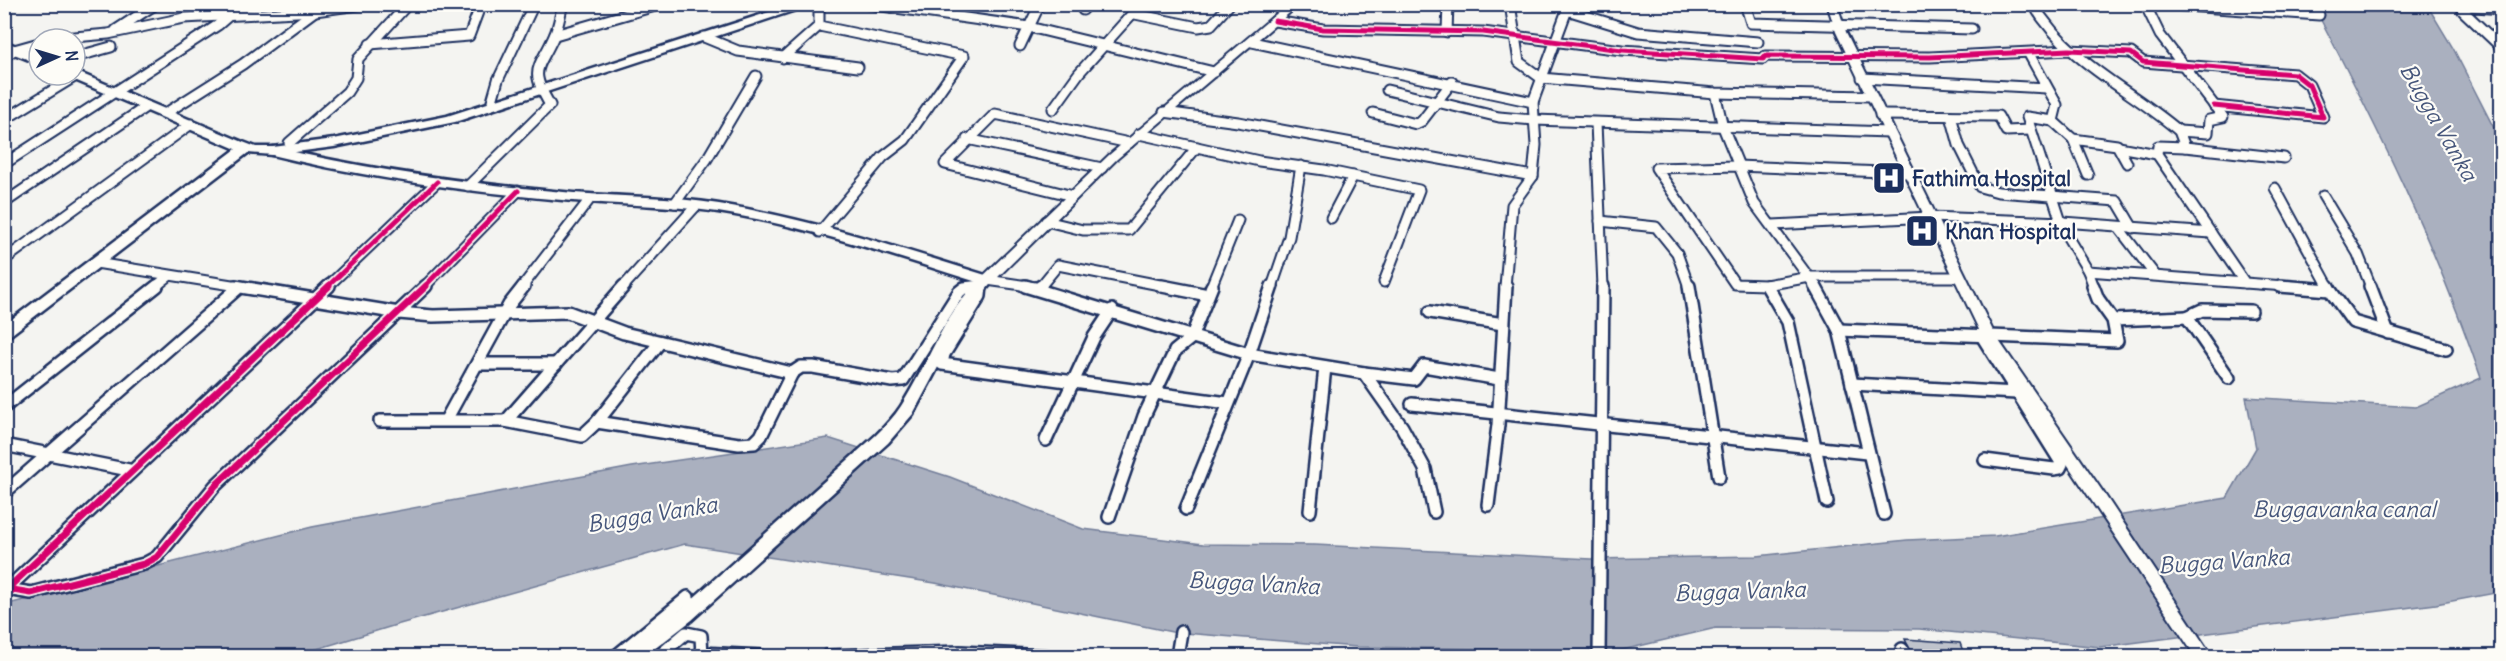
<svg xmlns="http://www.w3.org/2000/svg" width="2506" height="661" font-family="Delius,sans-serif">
<rect width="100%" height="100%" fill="#f4f4f1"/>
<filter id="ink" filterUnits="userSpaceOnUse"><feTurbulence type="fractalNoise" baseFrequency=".0167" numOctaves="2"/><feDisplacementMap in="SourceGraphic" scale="12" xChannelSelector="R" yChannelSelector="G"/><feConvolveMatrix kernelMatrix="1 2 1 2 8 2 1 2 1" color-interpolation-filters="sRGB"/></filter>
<g filter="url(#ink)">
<path fill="#aab0bf" stroke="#717c98" stroke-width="1.5" d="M2313,5H2427L2453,48L2501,142V592L2436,604L2100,647L1919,629L1716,628L1618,651L1357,647L1172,632L935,583L685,544L396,625L294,656H5L4,605L312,527L632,467L828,438L950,477L1083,529L1203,544L1315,545L1592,559L1757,556L1907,540L1995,536L2227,498L2256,448L2246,397L2416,407L2481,378C2436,246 2378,128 2313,5Z"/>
<polygon fill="#bfc3cc" stroke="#1b2f5e" stroke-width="1.5" points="1905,639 1960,643 1965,657 1913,657"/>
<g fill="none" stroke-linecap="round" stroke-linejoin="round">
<defs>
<g id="minor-far1">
<polyline points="819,4 819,26"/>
<polyline points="868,4 1029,27 1040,4"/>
<polyline points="1510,4 1519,62 1541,78 1715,93 1871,96"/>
<polyline points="1745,4 1751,23 1972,29"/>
<path d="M2033,4C2068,63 2129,88 2179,131L2185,147L2158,146L2157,154L2245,283L2298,287"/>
<polyline points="2145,4 2160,35 2223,117 2209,120 2208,133 2179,131"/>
<polyline points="2157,4 2319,15"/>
<polyline points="4,7 10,4"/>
<polyline points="2502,9 2462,6 2463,11 2502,48"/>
<polyline points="1083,10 1087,4"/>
<polyline points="1135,14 1198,27 1211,25 1230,4"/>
<polyline points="1275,21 1323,29 1483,32 1622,50 1763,59 1765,56 1930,57 2069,50 2131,53 2143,62 2295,74 2309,85 2323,117 2214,106"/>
<polyline points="116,30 156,4"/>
<polyline points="1447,32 1448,4"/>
<polyline points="555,35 662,4"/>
<polyline points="704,37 738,51 858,67"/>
<polyline points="52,39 108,34 184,18 315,11 365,4"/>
<polyline points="1252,42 1533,102"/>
<polyline points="370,44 469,36 481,4"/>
<polyline points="1020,46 1029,27 1214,72"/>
<polyline points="2029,54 2057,105 2053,121 2073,139 2117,145 2127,163"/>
<polyline points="4,57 14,50 39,43"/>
<polyline points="75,57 111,47"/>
<polyline points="783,58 819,26 964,56 905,140 883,157 820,232"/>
<polyline points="1862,78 2046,88"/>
<polyline points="1387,90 1499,117 1534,120 1889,132"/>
<polyline points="1715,93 1723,127 1754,203 1816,287"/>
<polyline points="492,101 498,80 534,4"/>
<polyline points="1053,109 1079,73 1141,4"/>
<polyline points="1164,112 1238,122 1533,176"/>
<polyline points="166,113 243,64 315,11"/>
<polyline points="1373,113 1416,124 1422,121 1452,82"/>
<polyline points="1880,115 1998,116 2006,131 2030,130"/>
<polyline points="1951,116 1959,145 1980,187 1998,192 2117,201 2133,228"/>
<polyline points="4,120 76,76"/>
<polyline points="2053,121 2027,117 2064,231 2088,271 2094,287"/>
<polyline points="1596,123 1603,287"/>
<polyline points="1139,134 1259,161 1324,170 1419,190 1384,282"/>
<polyline points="967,139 1102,168"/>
<polyline points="2073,139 2088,175"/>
<polyline points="289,143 347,92 356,78 358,59 408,4"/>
<polyline points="2119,147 2157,154"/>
<polyline points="2185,147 2284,158"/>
<polyline points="4,164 218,25 242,4"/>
<polyline points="1908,173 1737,166 1656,168 1735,284 1766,285 1810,277 1959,277"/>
<path d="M468,186L550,105C528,68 539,70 554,36C559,26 560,14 563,4"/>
<polyline points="2275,188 2329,287"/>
<polyline points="1073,196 945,164 995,114 1129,143"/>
<polyline points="2323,196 2358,254 2371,287"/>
<polyline points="4,203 147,106"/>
<polyline points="675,203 707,159 756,76"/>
<polyline points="1331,218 1353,176"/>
<polyline points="1046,221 1083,230 1129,230 1197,147"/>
<polyline points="1600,221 1656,227 1677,253 1689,287"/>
<polyline points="1773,225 1930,217 2063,222 2211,233"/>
<polyline points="2118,227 2155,275"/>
<polyline points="4,260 191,124"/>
<polyline points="96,263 244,287"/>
<polyline points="2088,271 2245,283"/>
<polyline points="987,280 1035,287"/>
<polyline points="1766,285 1767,287"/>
<polyline points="155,287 169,276"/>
<polyline points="327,287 437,182"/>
<polyline points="424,287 518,191"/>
<polyline points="522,287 590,199"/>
<polyline points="623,287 696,206"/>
<polyline points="969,287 981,287"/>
<polyline points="1040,287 1058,265 1170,287"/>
<polyline points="1211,287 1238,220"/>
<polyline points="1272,287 1289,237 1301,166"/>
<polyline points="1505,287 1512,205 1533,176 1536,145 1533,102 1567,10 1638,32 1758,42"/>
</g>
<g id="minor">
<polyline points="235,286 399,313 433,316 568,312 624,333 792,373"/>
<polyline points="329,286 7,589 31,593 144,564 157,557 215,486 426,286"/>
<polyline points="1025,286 1249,354 1364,373"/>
<polyline points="1162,286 1208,295"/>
<polyline points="1689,286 1719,477"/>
<polyline points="1767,286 1788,322 1827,502"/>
<polyline points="1815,286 1839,330 1884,514"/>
<polyline points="2280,286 2330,290 2353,322 2446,349"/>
<polyline points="2328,286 2330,290"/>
<polyline points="2370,286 2388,333"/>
<polyline points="1039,288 1041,286"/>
<polyline points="1430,312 1503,324"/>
<polyline points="2113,320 2187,317"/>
<polyline points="1839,330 2117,341 2113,320 2098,299 2093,286"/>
<polyline points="1982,336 2062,464 2060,468 2054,469 1985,460"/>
<polyline points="478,364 556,364"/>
<polyline points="2229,378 2187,317 2202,310 2251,311"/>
<polyline points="1852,384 2016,393"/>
<polyline points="1412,404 1867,453"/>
<polyline points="4,407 157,286"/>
<polyline points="447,418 509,305 524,286"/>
<polyline points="380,421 505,421 582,436 597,422 660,342"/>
<polyline points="506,421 624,286"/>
<polyline points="597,422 739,444 754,443 761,436 792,373 801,367 813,367 892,381 903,380 959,292 964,288 981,286 980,296 944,354 942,364 1228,403"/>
<polyline points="1046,440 1094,337 1112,310"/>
<polyline points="4,445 129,470"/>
<polyline points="4,493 237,289"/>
<polyline points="1488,505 1498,425 1506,286"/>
<polyline points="1186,509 1249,354 1272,286"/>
<polyline points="1310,511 1325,367"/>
<polyline points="1434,512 1425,469 1402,427 1364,373 1414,379 1424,366 1499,379"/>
<polyline points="1109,517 1144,416 1175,351 1191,338 1212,286"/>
<polyline points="1902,649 1905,656"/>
<polyline points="702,653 761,656"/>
<polyline points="616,656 688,597"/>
<polyline points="659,656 686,633 701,636 702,656"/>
<polyline points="827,656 960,652 1050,656"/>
<polyline points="1177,656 1181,632"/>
<polyline points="1599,656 1603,286"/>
</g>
<g id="tertiary">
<polygon points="1288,4 1300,4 1117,159 992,283 982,283 981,280 982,277 1109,155"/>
<polygon points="1827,4 1837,4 1846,32 1995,335 2103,492 2212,656 2195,656 1982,336 1836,32"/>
</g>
<path id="secondary" d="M273,147C372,171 473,184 574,193C623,197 671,196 719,204C812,219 902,249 992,277L994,280L967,313L913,414L888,443L692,620L645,656H622L624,650L680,610L876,435C885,426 894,417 901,406C928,365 942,317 977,282C892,255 806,226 718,212C670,205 622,205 573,201C471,192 369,179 268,154L267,151Z"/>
<g id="primary">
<polygon points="794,4 814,4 455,122 334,147 273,155 248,153 4,340 4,325 236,149 70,78 68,75 75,75 75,71 243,142 256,147 273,147 334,139 447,116"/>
<polygon points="4,41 39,55 39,64 4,50"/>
</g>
</defs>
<use href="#minor-far1" stroke="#1b2f5e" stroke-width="13"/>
<use href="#minor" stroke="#1b2f5e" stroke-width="16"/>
<use href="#tertiary" stroke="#1b2f5e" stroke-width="4"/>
<use href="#secondary" stroke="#1b2f5e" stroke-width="5"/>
<use href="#primary" stroke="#1b2f5e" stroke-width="5"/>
<use href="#minor-far1" stroke="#fdfcf7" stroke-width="9"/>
<use href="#minor" stroke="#fdfcf7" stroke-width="11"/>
<use href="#tertiary" fill="#fdfcf7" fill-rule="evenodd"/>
<use href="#secondary" fill="#fdfcf7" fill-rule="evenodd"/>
<use href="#primary" fill="#fdfcf7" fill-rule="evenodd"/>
<defs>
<g id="cycleway-far1">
<polyline points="1275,21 1323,29 1483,32 1622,50 1763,59 1765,56 1930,57 2069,50 2131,53 2143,62 2295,74 2309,85 2323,117 2214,106"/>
<polyline points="327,287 437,182"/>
<polyline points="424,287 518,191"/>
</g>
<polyline id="cycleway" points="329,286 7,589 31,593 144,564 157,557 215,486 426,286"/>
</defs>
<use href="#cycleway-far1" stroke="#fdfcf7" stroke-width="8"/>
<use href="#cycleway" stroke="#fdfcf7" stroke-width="10"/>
<use href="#cycleway-far1" stroke="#d6006c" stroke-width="5"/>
<use href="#cycleway" stroke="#d6006c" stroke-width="7"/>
</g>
</g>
<defs>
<symbol id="hospital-square" viewBox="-11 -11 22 22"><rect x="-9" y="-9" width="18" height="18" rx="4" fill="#1b2f5e" stroke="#fdfcf7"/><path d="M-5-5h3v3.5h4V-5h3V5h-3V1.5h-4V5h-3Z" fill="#fff"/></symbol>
</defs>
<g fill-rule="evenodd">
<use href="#hospital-square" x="1870" y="159" width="38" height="38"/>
<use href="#hospital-square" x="1903" y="212" width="38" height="38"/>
</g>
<g text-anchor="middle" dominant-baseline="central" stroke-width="4.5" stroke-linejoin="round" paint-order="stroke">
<g font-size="21" font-weight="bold" fill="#1b2f5e" stroke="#fdfcf7" text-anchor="start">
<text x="1912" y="178">Fathima Hospital</text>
<text x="1945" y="231">Khan Hospital</text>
</g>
<g font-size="22" font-style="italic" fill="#46567b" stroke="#fdfcf7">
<text transform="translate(2439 122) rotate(60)">Bugga Vanka</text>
<text x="2344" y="509">Buggavanka canal</text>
<text transform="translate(652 514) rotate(-9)">Bugga Vanka</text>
<text transform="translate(2224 561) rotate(-4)">Bugga Vanka</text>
<text transform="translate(1254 583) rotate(3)">Bugga Vanka</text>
<text transform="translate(1740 591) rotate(-2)">Bugga Vanka</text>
</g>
</g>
<rect width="2506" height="661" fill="none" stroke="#fdfcf7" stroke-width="24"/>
<rect x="12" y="12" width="2482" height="637" fill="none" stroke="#1b2f5e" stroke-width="2" filter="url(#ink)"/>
<g transform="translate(57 57) rotate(86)"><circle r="28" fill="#fdfcf7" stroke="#a3aaba" stroke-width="1.5"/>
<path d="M0-4.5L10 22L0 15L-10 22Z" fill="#1b2f5e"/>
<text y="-9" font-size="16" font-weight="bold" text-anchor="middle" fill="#1b2f5e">N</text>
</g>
</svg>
